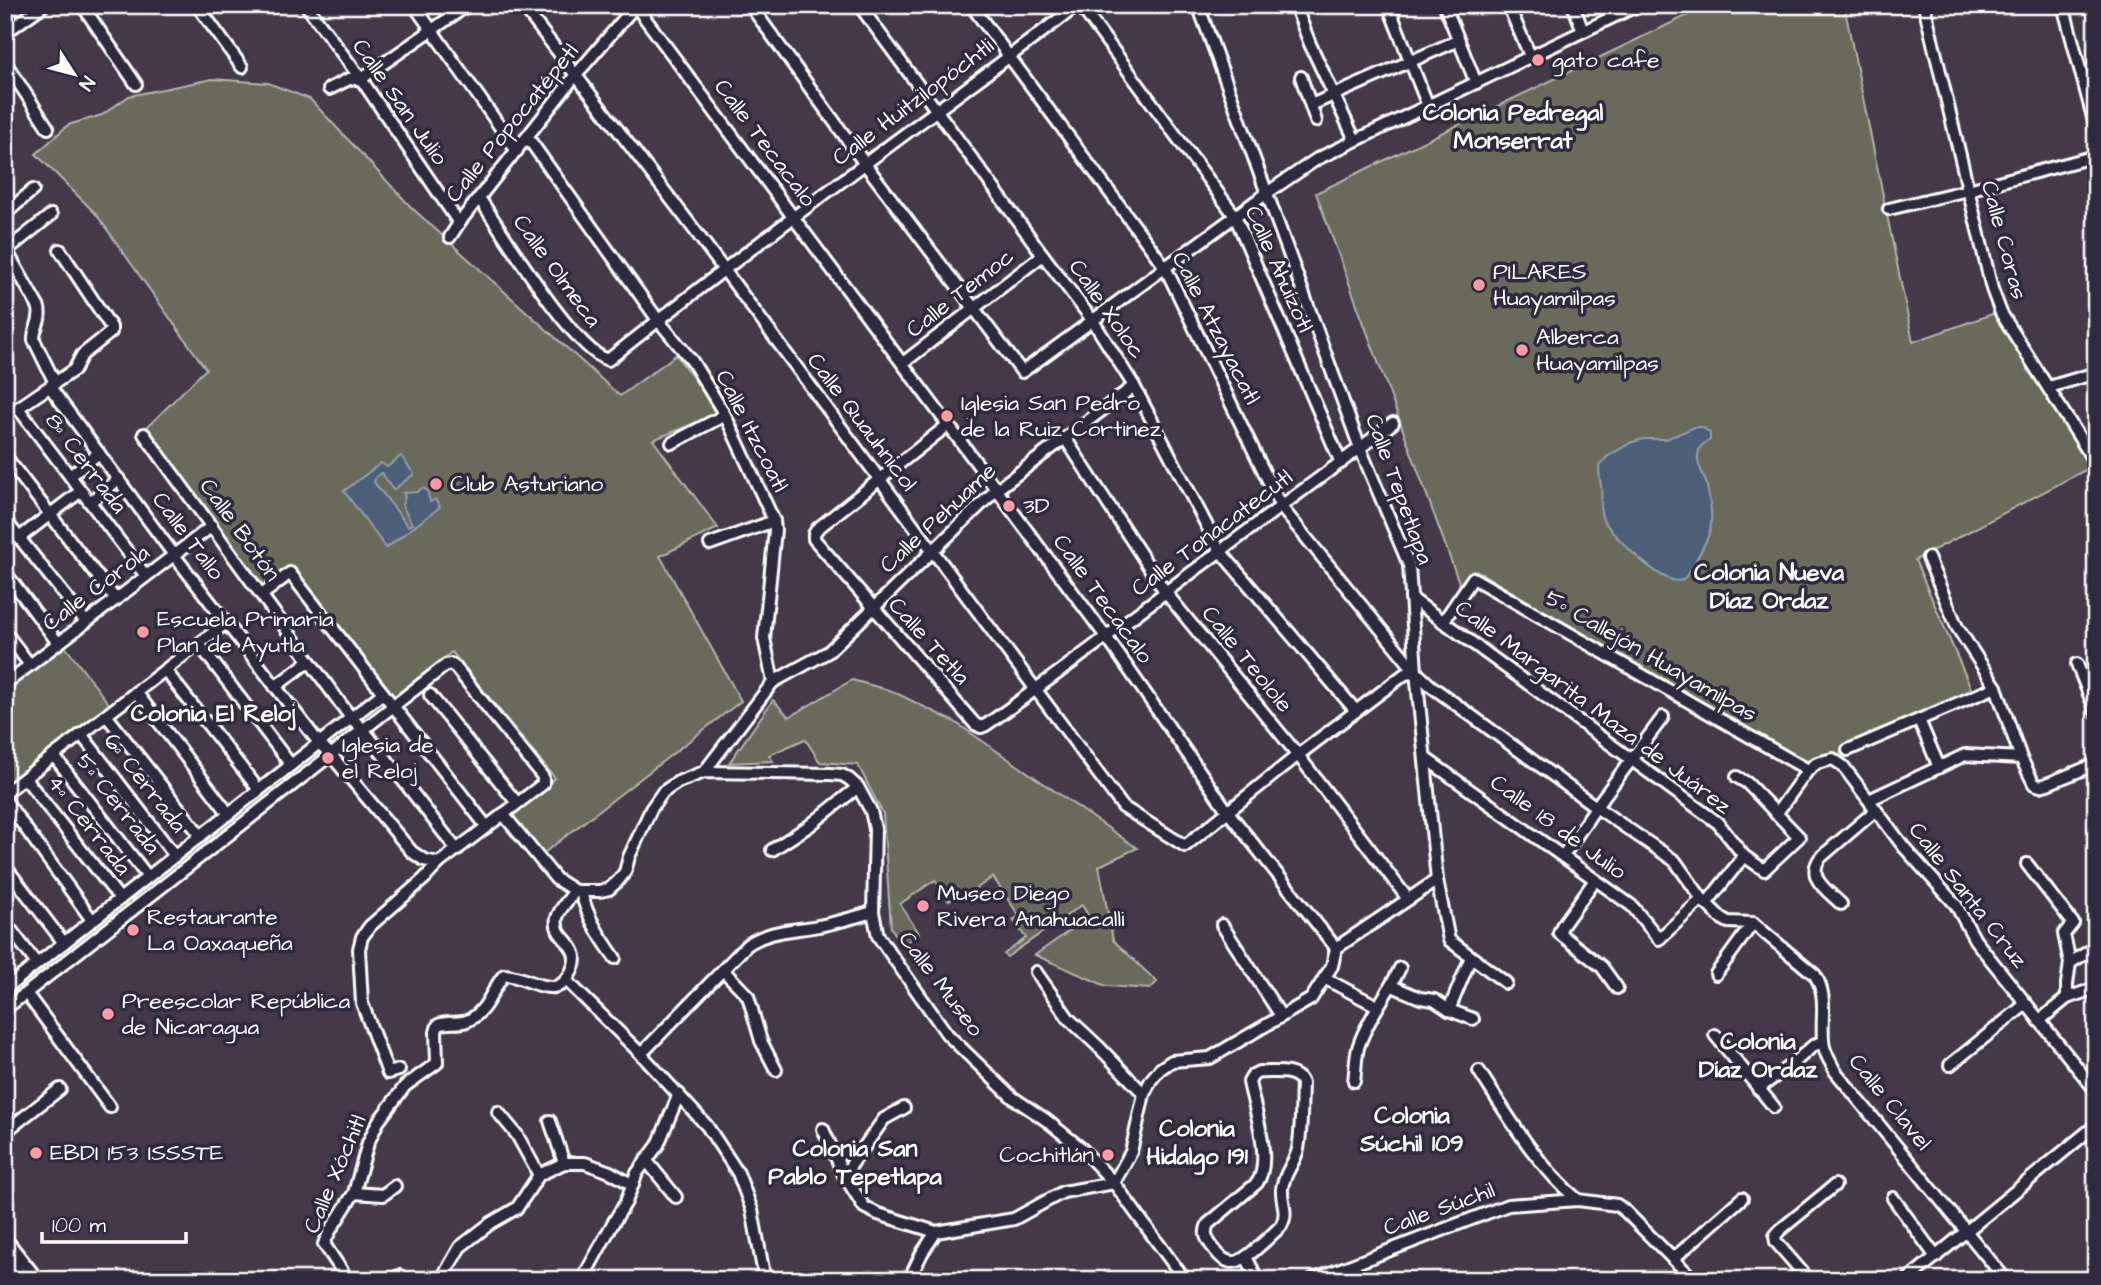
<svg xmlns="http://www.w3.org/2000/svg" width="2101" height="1285" font-family="'Architects Daughter',sans-serif">
<rect width="100%" height="100%" fill="#443948"/>
<filter id="ink" filterUnits="userSpaceOnUse"><feTurbulence type="fractalNoise" baseFrequency=".0143" numOctaves="2"/><feDisplacementMap in="SourceGraphic" scale="14" xChannelSelector="R" yChannelSelector="G"/><feConvolveMatrix kernelMatrix="1 2 1 2 8 2 1 2 1" color-interpolation-filters="sRGB"/></filter>
<g filter="url(#ink)">
<g fill="#696b5c" stroke="#b4b5ae" stroke-width="2">
<polygon points="1709,5 1844,5 1913,342 1995,313 2042,383 2089,468 1915,560 1973,693 1810,767 1477,571 1469,575 1461,588 1316,193"/>
<polygon points="212,79 268,83 310,99 412,208 620,396 676,355 719,413 653,440 718,528 660,556 741,701 544,853 509,815 555,778 452,652 392,698 295,569 265,591 146,428 206,369 96,214 36,154 68,125 102,115 129,96"/>
<polygon points="64,645 112,708 5,789 5,691"/>
<polygon points="852,680 892,691 955,722 1137,848 1099,866 1113,940 1157,982 1150,989 1106,986 1035,955 1089,917 1082,905 1007,957 1004,954 1026,938 1013,920 1019,916 993,877 967,895 961,893 949,901 935,880 900,904 919,933 903,945 891,928 883,814 858,765 820,762 805,739 769,755 773,761 729,763 773,700 789,717"/>
</g>
<g fill="#4d5f78" stroke="#949fae" stroke-width="2">
<path d="M1695,427H1702L1710,433V440L1701,446C1692,461 1704,472 1707,486C1710,504 1715,521 1707,539C1703,547 1689,576 1682,580C1664,588 1611,534 1603,519C1598,509 1603,498 1601,487C1600,479 1599,474 1599,466L1607,457L1632,442L1644,439H1666Z"/>
<polygon points="401,456 414,474 393,490 382,473 376,477 374,482 408,526 412,524 402,505 405,497 403,493 417,492 422,488 427,490 430,502 435,499 440,507 386,548 344,491 381,463 387,467"/>
</g>
<g fill="none" stroke-linecap="round" stroke-linejoin="round">
<defs>
<g id="minor">
<polyline points="82,5 136,84"/>
<polyline points="197,5 242,67"/>
<polyline points="306,5 361,79 459,223"/>
<polyline points="414,5 517,151"/>
<polyline points="522,5 690,224 1123,807 1185,846 1298,755 1405,674 1416,672"/>
<polyline points="635,5 1107,638 1228,812 1336,948"/>
<polyline points="750,5 865,164 1022,372 1267,193 1317,159 1638,5"/>
<polyline points="859,5 1043,255 1093,321 1134,386 1220,551 1356,711"/>
<path d="M971,5L1165,267L1281,507L1416,672L1431,686L1596,807L1675,861L1702,899L1721,918L1728,922L1753,923L1815,975C1828,996 1821,1016 1823,1040C1823,1051 1830,1061 1835,1071L2006,1280"/>
<polyline points="1080,5 1235,216 1341,463"/>
<polyline points="1198,5 1360,448 1409,565 1416,672 1437,880 1449,940 1506,983"/>
<polyline points="1295,5 1310,44 1355,140"/>
<polyline points="1388,5 1428,106"/>
<polyline points="1508,5 1528,51 1532,55"/>
<polyline points="1573,5 1583,31"/>
<polyline points="1924,5 1992,289 2001,313 2096,464"/>
<polyline points="2063,5 2096,129"/>
<polyline points="1446,9 1476,83"/>
<polyline points="5,33 44,5"/>
<polyline points="5,62 48,128"/>
<polyline points="1301,77 1316,121"/>
<polyline points="329,89 349,79 361,79 468,5"/>
<polyline points="1311,105 1459,40"/>
<polyline points="528,138 658,320 692,361 725,415 774,521 775,530 764,638 773,682 704,772"/>
<path d="M479,198C503,232 573,350 608,360C762,238 921,123 1078,5"/>
<polyline points="1889,209 1968,190 2096,156"/>
<polyline points="5,214 33,190"/>
<polyline points="450,237 459,223 575,76 636,5"/>
<path d="M5,248L39,308C42,323 33,328 34,340L55,383"/>
<polyline points="7,250 51,215"/>
<polyline points="60,250 111,327 111,332 82,355 74,370 18,408 146,576"/>
<polyline points="903,363 1043,255"/>
<polyline points="2049,387 2096,373"/>
<path d="M948,425L817,529L814,534V539L975,724L981,727L986,725C1066,669 1143,608 1222,550C1279,507 1337,466 1393,423"/>
<polyline points="144,434 351,718 363,729 457,850"/>
<polyline points="1065,438 1166,593 1298,755 1408,899"/>
<polyline points="672,443 725,415"/>
<polyline points="5,456 116,600"/>
<polyline points="70,476 99,453"/>
<polyline points="90,502 119,479"/>
<polyline points="5,520 86,622"/>
<polyline points="19,538 81,491"/>
<polyline points="710,544 774,521"/>
<polyline points="1928,558 1957,627 1996,687 2021,758 2034,784 2040,786 2047,784 2096,764"/>
<polyline points="5,572 58,643"/>
<polyline points="262,595 290,573 487,827"/>
<polyline points="1411,598 1718,823 1744,856 1764,870 1799,837 1747,783 1737,777"/>
<polyline points="1443,622 1473,578 1808,770"/>
<polyline points="5,632 30,665"/>
<polyline points="199,644 291,765"/>
<polyline points="2077,664 2096,712"/>
<polyline points="165,670 259,790"/>
<polyline points="773,682 828,652 996,490 1134,386"/>
<polyline points="5,684 212,526"/>
<polyline points="275,687 309,661"/>
<polyline points="136,692 229,814"/>
<polyline points="430,695 517,803"/>
<polyline points="106,715 201,836"/>
<polyline points="1919,720 1939,767"/>
<polyline points="81,734 175,856"/>
<polyline points="1848,750 1996,687"/>
<polyline points="54,756 148,877"/>
<polyline points="1425,758 1632,906 1659,939 1702,899"/>
<polyline points="25,778 120,899"/>
<polyline points="5,793 226,623"/>
<polyline points="5,800 92,920"/>
<polyline points="1869,800 1965,755 2021,758"/>
<polyline points="503,814 556,879 575,891 600,891 609,889 618,881 625,872 629,857 651,809 663,792 678,782 704,772 830,774 842,775 849,779 858,787 871,811 875,829 873,912 878,936 947,1034 1012,1097 1046,1120 1082,1149 1114,1183 1185,1280"/>
<polyline points="1776,814 1808,770 1817,763 1833,759 1843,766 1903,846 1956,905 1975,940 2096,1091"/>
<polyline points="772,850 809,826 858,787"/>
<polyline points="1563,856 1596,807 1663,717"/>
<polyline points="2027,864 2073,923 2064,934 2070,963 2067,984 2067,998 2039,1021"/>
<polyline points="5,866 64,943"/>
<polyline points="1595,880 1562,926 1559,933 1602,967 1617,988"/>
<path d="M581,892C588,919 599,935 615,958"/>
<polyline points="1706,904 1744,856"/>
<path d="M1841,904C1827,890 1806,878 1820,858L1876,810"/>
<polyline points="5,922 37,964"/>
<polyline points="1222,925 1281,1016"/>
<polyline points="2070,963 2096,947"/>
<polyline points="723,970 748,996 761,1041 776,1070"/>
<polyline points="1036,972 1069,1019 1099,1047 1144,1094"/>
<polyline points="1716,974 1753,923"/>
<polyline points="1324,978 1377,1006"/>
<polyline points="566,980 641,1054 707,1126 738,1173 752,1210 765,1280"/>
<polyline points="1392,986 1420,998 1434,1000 1449,1010 1473,1019"/>
<polyline points="5,989 383,693"/>
<polyline points="26,993 110,1107"/>
<polyline points="2067,998 2096,988"/>
<path d="M5,1009L26,993C167,884 306,774 446,665L451,664L456,668L543,777V784L439,863L424,860L412,852L331,755L319,743L174,555L50,387"/>
<polyline points="1449,1010 1471,957"/>
<polyline points="1715,1035 1774,1107"/>
<path d="M641,1054L747,945C769,930 792,931 818,926C836,923 855,917 873,912"/>
<polyline points="1950,1065 2026,1004"/>
<polyline points="399,1070 388,1073 362,1003 359,949 362,937 370,926 424,879 439,863"/>
<path d="M1479,1071C1508,1116 1537,1166 1578,1200"/>
<path d="M1259,1072C1273,1073 1296,1068 1302,1083C1301,1104 1302,1127 1298,1149C1295,1163 1283,1174 1282,1189C1281,1203 1289,1212 1281,1226C1272,1234 1244,1264 1232,1262C1223,1261 1219,1255 1214,1249C1207,1240 1203,1234 1208,1224L1257,1183C1273,1160 1254,1108 1249,1082L1253,1075Z"/>
<path d="M1354,1081C1356,1068 1355,1053 1360,1042C1370,1015 1388,994 1400,968"/>
<polyline points="1758,1089 1791,1065 1813,1046 1823,1041"/>
<polyline points="498,1112 517,1135 539,1175"/>
<polyline points="550,1121 564,1163"/>
<polyline points="823,1129 844,1175 864,1207 878,1214 936,1232"/>
<polyline points="5,1132 60,1089"/>
<polyline points="646,1160 676,1197"/>
<polyline points="844,1175 884,1119 904,1108"/>
<polyline points="354,1193 383,1195 395,1186"/>
<polyline points="1893,1198 1936,1257"/>
<polyline points="5,1238 38,1280"/>
<polyline points="1246,1257 1258,1280"/>
<polyline points="1673,1259 1742,1198"/>
<path d="M348,1280L324,1244L330,1231L354,1193L368,1143L378,1122L405,1086L437,1063L436,1032L438,1025C449,1020 460,1026 471,1019C488,1009 492,989 504,975C520,975 535,987 551,987C559,988 565,982 569,976C589,943 552,942 557,918C559,909 569,899 575,891"/>
<polyline points="389,1280 399,1276 405,1280"/>
<polyline points="441,1280 460,1247 491,1223 517,1208 539,1175 564,1163 585,1163 610,1172 633,1185"/>
<polyline points="582,1280 613,1223 626,1202 637,1173 658,1145 679,1094"/>
<polyline points="909,1280 922,1253 936,1232 1014,1219 1063,1192 1114,1183 1131,1152 1144,1094 1151,1080 1160,1069 1172,1061 1210,1058 1311,999 1332,966 1336,948 1437,880"/>
<polyline points="1312,1280 1508,1205 1578,1200 1617,1205 1625,1211 1694,1280"/>
<polyline points="1809,1280 1776,1242 1775,1236 1780,1230 1835,1185"/>
<polyline points="1907,1280 2096,1125"/>
</g>
<g id="major">
<polyline points="5,1255 22,1280"/>
<polyline points="5,1277 10,1280"/>
</g>
</defs>
<use href="#minor" stroke="#fff" stroke-width="16"/>
<use href="#major" stroke="#fff" stroke-width="19"/>
<use href="#minor" stroke="#2f2a3d" stroke-width="10"/>
<use href="#major" stroke="#2f2a3d" stroke-width="14"/>
</g>
</g>
<g fill="#ff9aa2" stroke="#2f2a3d" stroke-width="2.5">
<circle cx="1538" cy="60" r="7"/>
<circle cx="1479" cy="285" r="7"/>
<circle cx="1522" cy="350" r="7"/>
<circle cx="947" cy="416" r="7"/>
<circle cx="436" cy="484" r="7"/>
<circle cx="1009" cy="506" r="7"/>
<circle cx="143" cy="632" r="7"/>
<circle cx="328" cy="758" r="7"/>
<circle cx="923" cy="906" r="7"/>
<circle cx="133" cy="930" r="7"/>
<circle cx="108" cy="1014" r="7"/>
<circle cx="36" cy="1153" r="7"/>
<circle cx="1108" cy="1155" r="7"/>
</g>
<g text-anchor="middle" dominant-baseline="central" stroke-width="7" stroke-linejoin="round" paint-order="stroke">
<g font-size="23" fill="#fff" stroke="#2f2a3d" text-anchor="start">
<text x="1552" y="60">gato cafe</text>
<text x="1493" y="272">PILARES<tspan x="1493" dy="26">Huayamilpas</tspan></text>
<text x="1536" y="337">Alberca<tspan x="1536" dy="26">Huayamilpas</tspan></text>
<text x="961" y="403">Iglesia San Pedro<tspan x="961" dy="26">de la Ruiz Cortinez</tspan></text>
<text x="450" y="484">Club Asturiano</text>
<text x="1023" y="506">3D</text>
<text x="157" y="619">Escuela Primaria<tspan x="157" dy="26">Plan de Ayutla</tspan></text>
<text x="342" y="745">Iglesia de<tspan x="342" dy="26">el Reloj</tspan></text>
<text x="937" y="893">Museo Diego<tspan x="937" dy="26">Rivera Anahuacalli</tspan></text>
<text x="147" y="917">Restaurante<tspan x="147" dy="26">La Oaxaqueña</tspan></text>
<text x="122" y="1001">Preescolar República<tspan x="122" dy="26">de Nicaragua</tspan></text>
<text x="50" y="1153">EBDI 153 ISSSTE</text>
<text x="1094" y="1155" text-anchor="end">Cochitlán</text>
</g>
<g font-size="23" fill="#fff" stroke="#2f2a3d">
<text transform="translate(400 102) rotate(55)">Calle San Julio</text>
<text transform="translate(913 102) rotate(-37)">Calle Huitzilopóchtli</text>
<text transform="translate(512 123) rotate(-51)">Calle Popocatépetl</text>
<text transform="translate(765 143) rotate(53)">Calle Tecacalo</text>
<text transform="translate(2004 240) rotate(75)">Calle Coras</text>
<text transform="translate(1279 269) rotate(66)">Calle Ahuízotl</text>
<text transform="translate(557 271) rotate(54)">Calle Olmeca</text>
<text transform="translate(960 293) rotate(-38)">Calle Temoc</text>
<text transform="translate(1107 309) rotate(55)">Calle Xoloc</text>
<text transform="translate(1216 328) rotate(63)">Calle Atzayacatl</text>
<text transform="translate(862 422) rotate(53)">Calle Quauhnicol</text>
<text transform="translate(752 431) rotate(63)">Calle Itzcoatl</text>
<text transform="translate(86 463) rotate(53)">8ª Cerrada</text>
<text transform="translate(1399 489) rotate(70)">Calle Tepetlapa</text>
<text transform="translate(938 518) rotate(-43)">Calle Pehuame</text>
<text transform="translate(240 530) rotate(54)">Calle Botón</text>
<text transform="translate(1212 533) rotate(-37)">Calle Tonacatecutl</text>
<text transform="translate(188 536) rotate(53)">Calle Tallo</text>
<text transform="translate(96 588) rotate(-37)">Calle Corola</text>
<text transform="translate(1103 599) rotate(54)">Calle Tecacalo</text>
<text transform="translate(929 641) rotate(48)">Calle Tetla</text>
<text transform="translate(1651 656) rotate(30)">5º Callejón Huayamilpas</text>
<text transform="translate(1247 659) rotate(51)">Calle Teolole</text>
<text transform="translate(1593 707) rotate(37)">Calle Margarita Maza de Juárez</text>
<text transform="translate(145 783) rotate(52)">6ª Cerrada</text>
<text transform="translate(118 804) rotate(52)">5ª Cerrada</text>
<text transform="translate(89 825) rotate(52)">4ª Cerrada</text>
<text transform="translate(1558 827) rotate(36)">Calle 18 de Julio</text>
<text transform="translate(1968 895) rotate(52)">Calle Santa Cruz</text>
<text transform="translate(941 984) rotate(53)">Calle Museo</text>
<text transform="translate(1890 1102) rotate(51)">Calle Clavel</text>
<text transform="translate(335 1174) rotate(-67)">Calle Xóchitl</text>
<text transform="translate(1439 1209) rotate(-20)">Calle Súchil</text>
</g>
<g font-size="24" font-weight="bold" fill="#fff" stroke="#2f2a3d">
<text x="1513" y="113">Colonia Pedregal<tspan x="1513" dy="28">Monserrat</tspan></text>
<text x="1769" y="573">Colonia Nueva<tspan x="1769" dy="28">Díaz Ordaz</tspan></text>
<text x="213" y="714">Colonia El Reloj</text>
<text x="1758" y="1042">Colonia<tspan x="1758" dy="28">Díaz Ordaz</tspan></text>
<text x="1412" y="1116">Colonia<tspan x="1412" dy="28">Súchil 109</tspan></text>
<text x="1197" y="1129">Colonia<tspan x="1197" dy="28">Hidalgo 191</tspan></text>
<text x="855" y="1149">Colonia San<tspan x="855" dy="28">Pablo Tepetlapa</tspan></text>
</g>
</g>
<rect width="2101" height="1285" fill="none" stroke="#2f2a3d" stroke-width="28"/>
<rect x="14" y="14" width="2073" height="1257" fill="none" stroke="#fff" stroke-width="2.5" filter="url(#ink)"/>
<g transform="translate(74 74) rotate(126)" stroke="#2f2a3d" stroke-width="5" paint-order="stroke">
<path d="M0-5L12 26L0 18L-12 26Z" fill="#ffffff"/>
<text y="-10" font-size="19" font-weight="bold" text-anchor="middle" fill="#ffffff">N</text>
</g>
<path d="M42 1232v10h144v-10" fill="none" stroke="#ffffff" stroke-width="3.5"/>
<text x="52" y="1232" font-size="21" fill="#ffffff" stroke="#2f2a3d" stroke-width="5" paint-order="stroke">100 m</text>
</svg>
